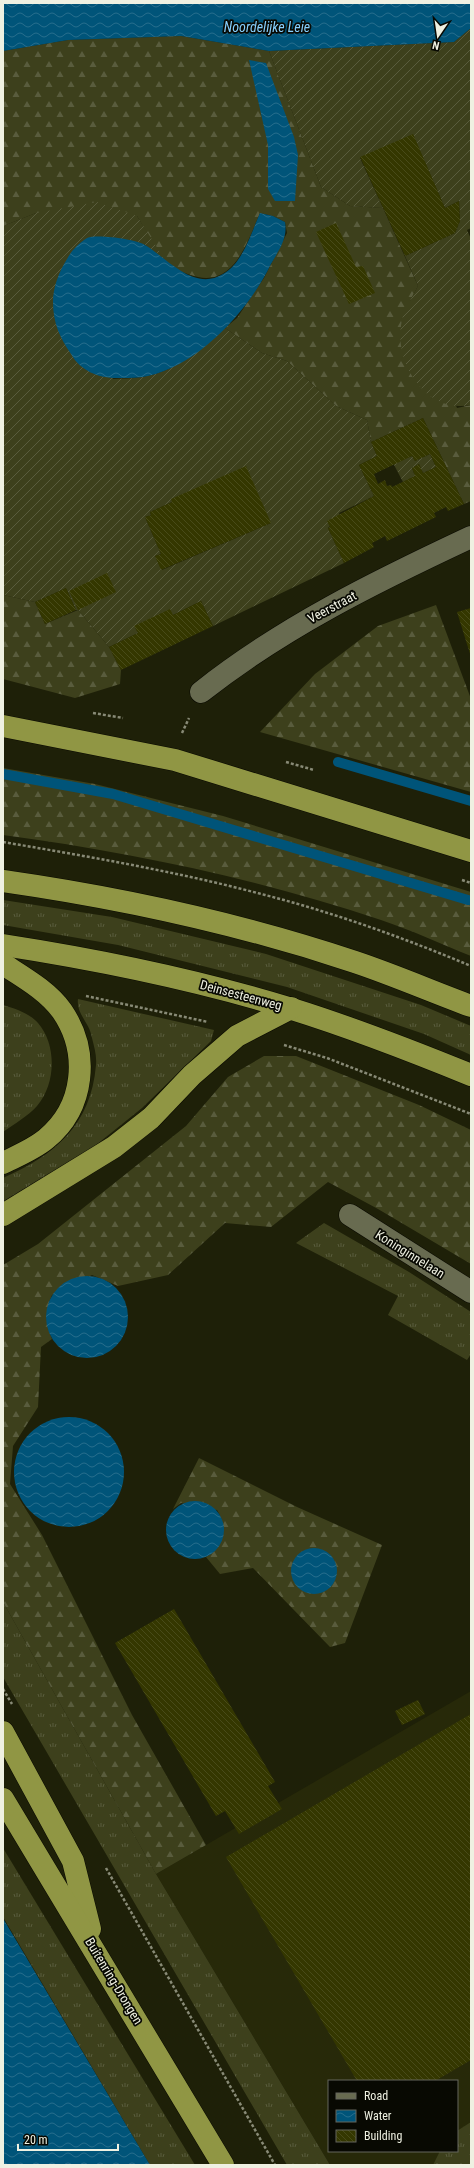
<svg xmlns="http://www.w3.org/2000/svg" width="474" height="2168" font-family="'Roboto Condensed',sans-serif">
<defs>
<pattern id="grass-tufts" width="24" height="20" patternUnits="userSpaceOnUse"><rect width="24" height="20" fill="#3d401c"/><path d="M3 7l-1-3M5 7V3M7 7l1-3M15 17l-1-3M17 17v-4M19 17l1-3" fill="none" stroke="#595c3d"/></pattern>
<pattern id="forest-firs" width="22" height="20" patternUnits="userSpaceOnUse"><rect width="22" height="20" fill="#3d401c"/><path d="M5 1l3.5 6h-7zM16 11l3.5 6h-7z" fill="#595c3d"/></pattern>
<pattern id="garden-furrows" width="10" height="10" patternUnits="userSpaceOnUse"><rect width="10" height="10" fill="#3d401c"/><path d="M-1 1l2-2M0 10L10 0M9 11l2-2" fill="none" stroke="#595c3d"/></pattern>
<pattern id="water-waves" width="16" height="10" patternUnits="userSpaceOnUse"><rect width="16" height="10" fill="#005479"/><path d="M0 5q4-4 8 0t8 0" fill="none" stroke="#266d8c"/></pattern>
<pattern id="building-back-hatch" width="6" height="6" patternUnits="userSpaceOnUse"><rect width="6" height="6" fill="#343700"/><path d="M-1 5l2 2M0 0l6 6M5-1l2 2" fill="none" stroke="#484b19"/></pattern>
</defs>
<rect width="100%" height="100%" fill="#1e2008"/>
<path fill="#272909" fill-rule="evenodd" d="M471,1691V2165H330L156,1874ZM329,2081H457V2151H329Z"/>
<g fill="url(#grass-tufts)">
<polygon points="3,900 112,917 266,954 421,1005 471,1026 471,1055 424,1034 287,987 118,945 3,925"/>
<path d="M78,999L214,1030L211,1041L142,1108L91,1149L3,1204V1178C55,1155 91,1125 96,1065C97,1056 94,1046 92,1038C90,1023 76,1014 78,999Z"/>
<path d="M3,1005C16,1009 29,1013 38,1023C57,1045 56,1084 37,1106C28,1116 14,1124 3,1132Z"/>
<polygon points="324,1223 409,1272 471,1312 471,1354 467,1360 388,1315 398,1296 296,1243"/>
<polygon points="3,1602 156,1874 330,2165 287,2165 3,1677"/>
<polygon points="3,1848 195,2165 150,2165 3,1917"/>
<polygon points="471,2122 471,2165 433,2165 440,2151 457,2151 457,2131"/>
</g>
<g fill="url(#forest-firs)">
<path d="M181,36L269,51L321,187L350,206L383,208L418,286L410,301L457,408L471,405V501L464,504L423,418L371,442L367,420L336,406L287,361L262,353L225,328L237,318L264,278L287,233L285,222L273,216L260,213C248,240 235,285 198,277C188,275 174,269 167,263C156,251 146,230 137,216L36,213L3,226V51L68,40Z"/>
<polygon points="3,595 35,602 45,624 78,610 109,647 121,670 120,684 75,698 3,679"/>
<polygon points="436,605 471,699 471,792 260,732 315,674 378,626"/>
<path d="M3,768L95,784L223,816L471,892V956C441,944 411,930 381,920C258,879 131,852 3,835Z"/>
<path d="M264,1056H296L419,1105L471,1130V1264L378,1209L328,1182L271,1227L225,1223L168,1275L118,1286L92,1275L52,1295C45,1311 45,1323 52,1339L41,1347L38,1407L13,1446L10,1484L42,1535L132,1715L206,1845L156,1874L3,1602V1265L38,1244L186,1126L228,1077Z"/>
<path d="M199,1458L297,1507L382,1545L345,1643L330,1647L253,1568L220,1574L206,1557C224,1546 228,1527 217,1510L181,1503L173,1509Z"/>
</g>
<g fill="url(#garden-furrows)" fill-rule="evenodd">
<path d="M471,28V228L467,230L471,239V405C428,414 395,366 401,326C402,312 412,298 418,286L405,256L455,233L460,221L459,201L445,208L413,135L360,158L383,208L350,206L321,187L269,51L454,42Z"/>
<path d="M97,202L137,216L167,263L144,244L113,379C124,378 137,379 147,376C178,370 203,347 225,328L262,353L287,361L336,406L367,420L371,442L377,456L359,465L374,496L339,513L340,515L328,528L344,563L213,626L201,601L173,615L135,627L138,633L109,647L78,610H76L66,588L35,602L3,595V226L36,213ZM172,502L271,523L162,570L155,556L161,554L145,517L151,515L150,512Z"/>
<polygon points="430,454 436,467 423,473 419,464 412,468 415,476 403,482 393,463 412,456 415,461"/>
</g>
<g fill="url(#water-waves)">
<polygon points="3,3 471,3 471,28 454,42 269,51 181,36 68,40 3,51"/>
<polygon points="249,60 266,63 294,137 298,155 295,201 275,201 268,189 268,145"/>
<path d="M260,213L273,216L285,222C288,238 279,250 271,264C249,310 199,365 148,376C139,378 130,378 121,378C101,379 81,372 71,354C60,338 53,323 53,302C53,287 59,272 67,259C71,251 79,243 87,238C97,234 135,239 145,245C167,258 194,292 223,274C243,263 251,233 260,213Z"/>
<circle cx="87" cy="1317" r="41"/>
<circle cx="69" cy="1472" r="55"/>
<circle cx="195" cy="1530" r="29"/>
<circle cx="314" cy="1571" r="23"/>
<polygon points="3,1917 4,1920 150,2165 3,2165"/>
</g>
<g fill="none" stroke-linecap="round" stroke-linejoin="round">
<g stroke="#005479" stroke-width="10">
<polyline points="338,762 471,801"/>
<polyline points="3,774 113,794 468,900"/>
</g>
</g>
<g fill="url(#building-back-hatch)" fill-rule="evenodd">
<polygon points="413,134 445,208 459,201 460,221 455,233 405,256 360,157"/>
<polygon points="336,223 356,267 363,266 375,293 349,304 316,232"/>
<path d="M423,418L464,504L448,511L446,507L434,513L436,517L387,541L385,536L378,540L372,543L374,547L344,563L328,528L330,527L327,521L374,496L359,465L377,456L371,442ZM430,454L436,467L423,473L419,464L412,468L415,476L392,487L391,485L387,486L385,480L378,484L374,474L412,456L415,461Z"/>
<polygon points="246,466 271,523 161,570 155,556 161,554 145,517 151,515 150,512 172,502 171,499"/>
<polygon points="107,573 116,592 78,610 69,591"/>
<polygon points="66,588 76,610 45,624 35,602"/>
<polygon points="201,601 213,626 121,670 109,647 138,633 134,626 170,609 173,615"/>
<polygon points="471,608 471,657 457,612"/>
<polygon points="174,1609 275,1782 268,1786 282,1809 239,1834 225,1811 216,1816 115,1643"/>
<polygon points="418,1700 425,1714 402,1725 395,1711"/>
<polygon points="471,1714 471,2060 435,2081 357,2081 226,1857"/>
</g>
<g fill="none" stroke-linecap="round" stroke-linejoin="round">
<defs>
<g id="minor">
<path d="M201,692C283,627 377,581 471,537"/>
<polyline points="350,1215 471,1292"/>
</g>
<g id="highway">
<polyline points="3,726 175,760 471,851"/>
<path d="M3,881C122,898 241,924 355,962C394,975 433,992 471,1006"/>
<path d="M3,945C100,960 198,980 292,1009C353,1028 412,1051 471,1075"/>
<path d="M3,964C23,977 48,991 62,1011C90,1052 85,1107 46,1139C34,1149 17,1156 3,1163"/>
<polyline points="3,1215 114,1147 151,1118 192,1075 237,1036 291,1008"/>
<polyline points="3,1732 73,1861 90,1929"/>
<polyline points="3,1799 223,2165"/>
</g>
</defs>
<use href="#minor" stroke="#090900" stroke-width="23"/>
<use href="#highway" stroke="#090900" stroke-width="23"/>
<g stroke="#888a76" stroke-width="2.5" stroke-dasharray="3 2" stroke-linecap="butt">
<polyline points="93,713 123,718"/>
<polyline points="182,733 189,718"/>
<polyline points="286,762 314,770"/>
<path d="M3,842C91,857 179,872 265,895C335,913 404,938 471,966"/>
<polyline points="462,880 471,883"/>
<polyline points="86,996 208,1022"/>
<polyline points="284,1045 327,1058 471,1114"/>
<polyline points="3,1689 12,1704"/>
<polyline points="106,1868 275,2165"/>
</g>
<use href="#minor" stroke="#686b50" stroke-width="22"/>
<use href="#highway" stroke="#909644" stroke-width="22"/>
</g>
<g text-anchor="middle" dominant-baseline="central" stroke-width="3.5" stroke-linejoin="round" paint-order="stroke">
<g font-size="13" fill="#eff1e2" stroke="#080902">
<text transform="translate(332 607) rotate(-28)">Veerstraat</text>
<text transform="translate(241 995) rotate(15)">Deinsesteenweg</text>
<text transform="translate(410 1254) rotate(32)">Koninginnelaan</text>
<text transform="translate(114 1981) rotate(59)">Buitenring-Drongen</text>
</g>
<g font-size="14" font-style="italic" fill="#87d0fe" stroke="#080902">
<text x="267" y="27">Noordelijke Leie</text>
</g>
</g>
<rect width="474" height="2168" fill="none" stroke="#eff1e2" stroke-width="8"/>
<rect x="328" y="2080" width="130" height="72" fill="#080902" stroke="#64665c"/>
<rect x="336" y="2093" width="20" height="6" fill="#686b50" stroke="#64665c"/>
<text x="364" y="2100" font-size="12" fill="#eff1e2">Road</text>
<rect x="336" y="2110" width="20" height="12" fill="url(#water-waves)" stroke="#64665c"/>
<text x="364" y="2120" font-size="12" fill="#eff1e2">Water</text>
<rect x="336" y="2130" width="20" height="12" fill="url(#building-back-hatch)" stroke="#64665c"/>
<text x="364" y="2140" font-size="12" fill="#eff1e2">Building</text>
<g transform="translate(438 36) rotate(193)" stroke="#080902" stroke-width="3" paint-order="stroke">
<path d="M0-3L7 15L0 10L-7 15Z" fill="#eff1e2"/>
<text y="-6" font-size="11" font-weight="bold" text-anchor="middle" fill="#eff1e2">N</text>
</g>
<path d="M18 2144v6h100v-6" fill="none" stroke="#eff1e2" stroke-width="2"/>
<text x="24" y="2144" font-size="12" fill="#eff1e2" stroke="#080902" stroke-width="3" paint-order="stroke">20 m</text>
</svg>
